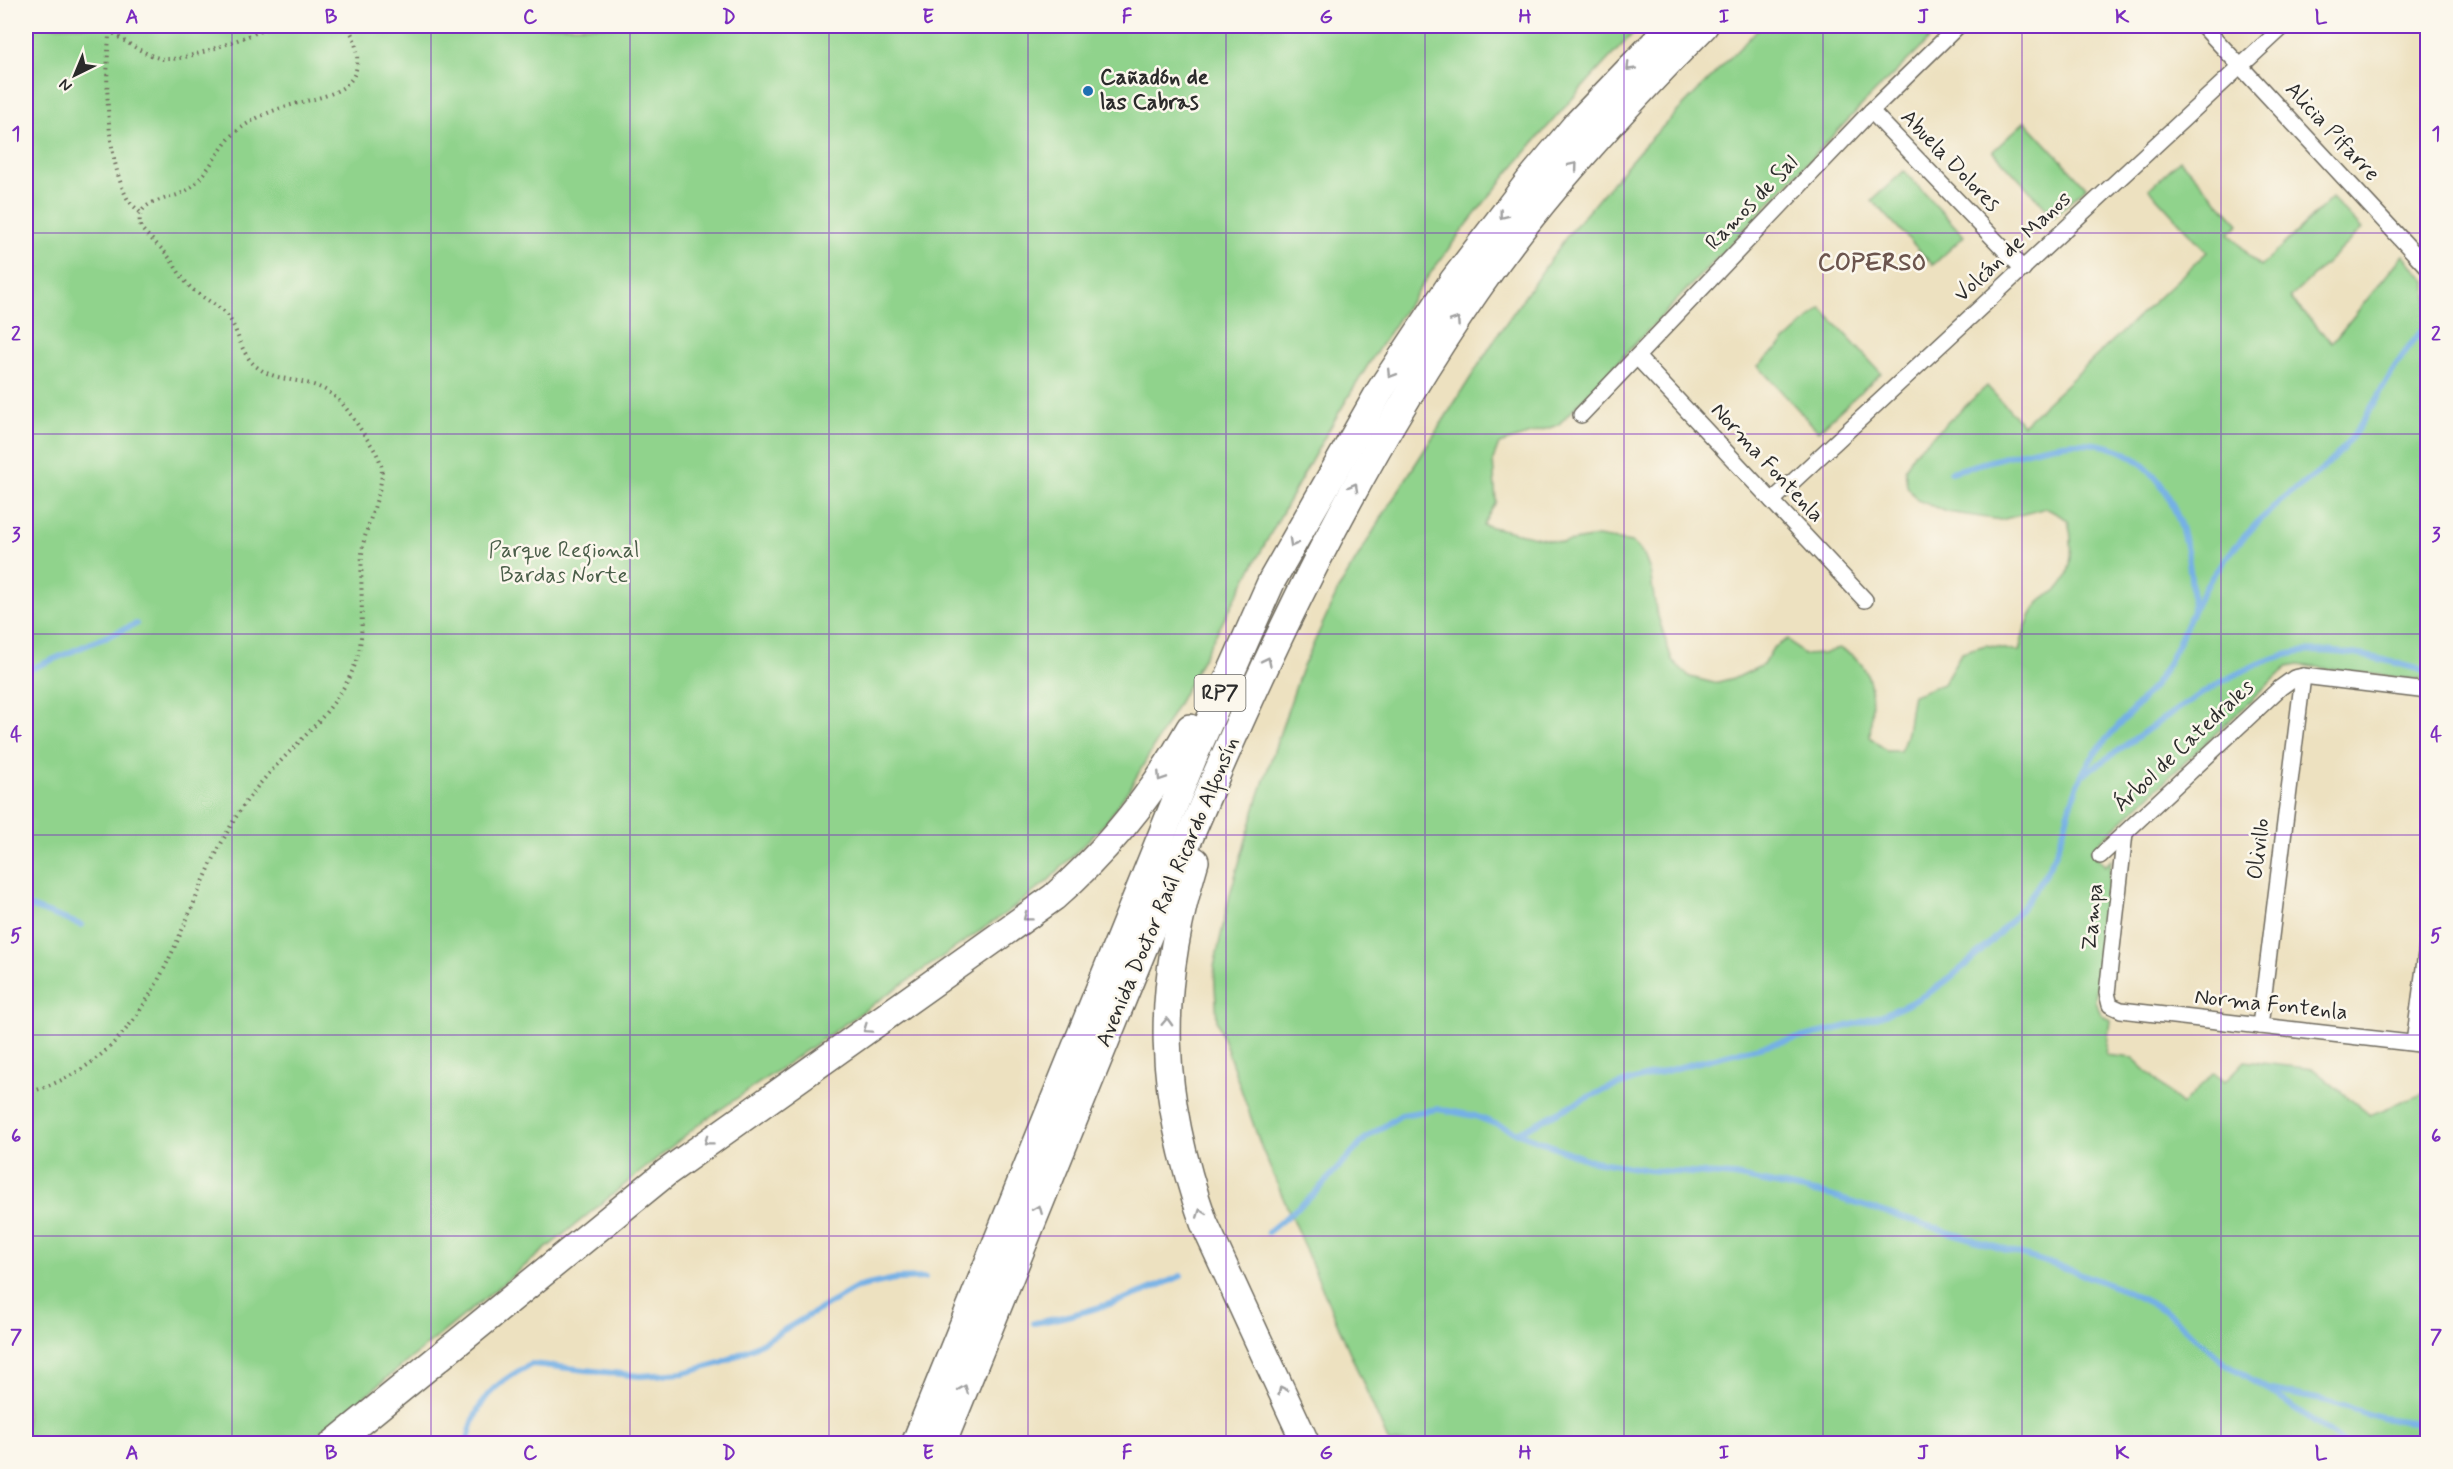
<svg xmlns="http://www.w3.org/2000/svg" width="2453" height="1469" font-family="Mynerve,sans-serif">
<rect width="100%" height="100%" fill="#fbf7ec"/>
<filter id="ink" filterUnits="userSpaceOnUse"><feTurbulence type="fractalNoise" baseFrequency=".0167" numOctaves="2"/><feDisplacementMap in="SourceGraphic" scale="12" xChannelSelector="R" yChannelSelector="G"/><feConvolveMatrix kernelMatrix="1 2 1 2 8 2 1 2 1" color-interpolation-filters="sRGB"/></filter>
<filter id="wash" filterUnits="userSpaceOnUse"><feTurbulence type="fractalNoise" baseFrequency=".008" numOctaves="4" result="noise"/><feDisplacementMap in="SourceGraphic" scale="24" xChannelSelector="R" yChannelSelector="G"/><feGaussianBlur stdDeviation="1.35" result="paint"/><feColorMatrix in="noise" values="0 0 0 0 0 0 0 0 0 0 0 0 0 0 0 0 0 1.4 0 .05"/><feComposite in="paint" operator="in"/></filter>
<g filter="url(#wash)">
<rect width="100%" height="100%" fill="#ede1c0"/>
<g fill="#90d38c" stroke="#5e7f5c" stroke-width="1.5">
<path d="M26,26H1640C1530,140 1429,262 1347,399C1271,526 1206,659 1131,786L1107,821L1049,880L1016,906L698,1125L307,1443H26Z"/>
<path d="M1761,26H1943L1864,103L1558,425L1499,444L1493,460L1496,502L1483,525L1562,543L1597,537L1632,542L1644,555L1650,571L1656,610L1672,660L1690,677L1714,683L1738,677L1763,665L1773,648L1788,639L1804,655L1823,654L1839,648C1879,664 1872,701 1870,737L1887,751H1900C1910,733 1908,715 1913,695L1943,684L1962,652L1986,645L2019,652C2023,635 2027,618 2038,604C2043,597 2054,594 2060,587C2074,571 2073,540 2068,520L2046,508L2001,520L1947,512L1917,500L1907,486L1905,469L1914,453L1987,386L2023,425L2207,252L2149,189L2180,160L2239,224L2229,233L2260,267L2332,198L2362,229L2290,298L2332,343L2403,255L2427,282V681L2298,665L2287,667L2091,850L2105,866L2111,860L2095,1001L2101,1014L2110,1020L2106,1055L2133,1058L2182,1105L2214,1072L2225,1082L2245,1061L2313,1069L2370,1115L2427,1092V1443H1389L1262,1149L1217,1021L1214,967L1230,894L1259,795L1301,671L1339,588L1388,507L1501,330L1567,236L1640,150Z"/>
<polygon points="2025,121 2086,187 2054,217 1993,151"/>
<polygon points="1904,171 1964,236 1933,265 1872,200"/>
<polygon points="1821,308 1881,373 1818,431 1758,366"/>
</g>
<g fill="none" stroke-linecap="round" stroke-linejoin="round">
<g stroke="#74b0e5" stroke-width="6">
<polyline points="26,273 34,270"/>
<path d="M1951,472C1989,462 2025,449 2063,444C2166,433 2191,528 2193,610"/>
<polyline points="26,671 136,624"/>
<path d="M2086,773C2142,735 2234,660 2301,652C2344,648 2387,660 2428,672"/>
<polyline points="26,905 81,925"/>
<path d="M1517,1133C1557,1114 1597,1089 1641,1078C1680,1067 1719,1056 1759,1047C1823,1032 1892,1022 1946,981C1988,948 2032,904 2055,855C2066,829 2070,800 2082,775C2100,738 2135,713 2158,680C2180,648 2190,608 2212,577C2230,551 2253,526 2276,505C2295,487 2319,475 2336,456C2373,417 2390,363 2428,324"/>
<polyline points="1268,1232 1313,1195 1366,1138 1401,1115 1438,1109 1475,1116 1588,1160 1648,1170 1734,1176 1825,1194 2071,1270 2126,1291 2164,1310 2225,1363 2267,1389 2327,1401 2381,1418 2428,1424"/>
<path d="M1034,1323C1086,1314 1133,1298 1181,1276"/>
<polyline points="2270,1391 2346,1444"/>
<path d="M467,1444C476,1400 492,1384 532,1364L640,1376L683,1373L721,1363L756,1346L858,1287L895,1279L925,1278"/>
</g>
</g>
</g>
<g filter="url(#ink)">
<g fill="none" stroke-linecap="round" stroke-linejoin="round">
<defs>
<g id="minor">
<polyline points="2203,26 2428,268"/>
<polyline points="1871,111 2023,269"/>
<polyline points="1637,357 1865,600"/>
<polyline points="1581,415 1871,111 1958,26"/>
<polyline points="1772,501 2284,26"/>
<polyline points="2125,833 2107,993 2110,1005 2121,1010 2428,1045"/>
<polyline points="2100,856 2280,688 2294,678 2303,676 2428,691"/>
<polyline points="2260,1026 2303,676"/>
<polyline points="2414,1043 2428,938"/>
</g>
<g id="motorway">
<path d="M1195,861C1155,994 1158,1093 1204,1223L1306,1444"/>
<path d="M333,1444L667,1172L1054,897C1110,848 1154,793 1190,728"/>
<polyline points="915,1444 1193,758 1272,580 1381,389 1453,281 1530,180 1576,125 1671,26"/>
<path d="M942,1444C1005,1290 1067,1136 1129,983C1227,743 1328,505 1476,291C1542,195 1622,109 1704,26"/>
</g>
</defs>
<use href="#minor" stroke="#6f6b5f" stroke-width="18"/>
<use href="#motorway" stroke="#6f6b5f" stroke-width="30"/>
<g stroke="#6f6b5f" stroke-width="4" stroke-dasharray="1.5 4.5" stroke-linecap="butt">
<path d="M105,26C114,36 151,59 165,59C190,61 248,35 275,26"/>
<path d="M110,26C105,74 105,152 126,196C129,203 136,208 141,213"/>
<path d="M26,1093C166,1056 174,910 243,806C277,755 334,721 356,662C367,634 358,579 363,545C367,524 386,483 381,465C378,453 371,445 365,436C349,412 339,392 310,384C292,379 272,379 257,367C239,353 240,332 227,315C217,304 202,298 191,288C182,279 176,267 168,256C160,246 149,238 141,228C132,197 171,202 187,190C210,174 219,144 241,128C256,117 273,110 291,105C318,97 361,94 357,55C356,44 354,35 346,26"/>
</g>
<use href="#minor" stroke="#fff" stroke-width="15"/>
<use href="#motorway" stroke="#fff" stroke-width="27"/>
</g>
<defs><path id="oneway-chevron" d="M-2-3.5L2.5 0L-2 3.5" fill="none" stroke-width="1.6" stroke-linecap="round" stroke-linejoin="round" transform="scale(1.5)"/></defs>
<g stroke="#a0a0a0">
<use href="#oneway-chevron" transform="translate(1630 67) rotate(134)"/>
<use href="#oneway-chevron" transform="translate(1574 166) rotate(-50)"/>
<use href="#oneway-chevron" transform="translate(1503 215) rotate(128)"/>
<use href="#oneway-chevron" transform="translate(1456 321) rotate(-56)"/>
<use href="#oneway-chevron" transform="translate(1391 374) rotate(122)"/>
<use href="#oneway-chevron" transform="translate(1354 487) rotate(-61)"/>
<use href="#oneway-chevron" transform="translate(1293 543) rotate(119)"/>
<use href="#oneway-chevron" transform="translate(1267 661) rotate(-64)"/>
<use href="#oneway-chevron" transform="translate(1161 777) rotate(123)"/>
<use href="#oneway-chevron" transform="translate(1027 917) rotate(143)"/>
<use href="#oneway-chevron" transform="translate(1167 1022) rotate(-88)"/>
<use href="#oneway-chevron" transform="translate(867 1029) rotate(145)"/>
<use href="#oneway-chevron" transform="translate(708 1141) rotate(143)"/>
<use href="#oneway-chevron" transform="translate(1038 1209) rotate(-68)"/>
<use href="#oneway-chevron" transform="translate(1201 1213) rotate(-110)"/>
<use href="#oneway-chevron" transform="translate(964 1389) rotate(-68)"/>
<use href="#oneway-chevron" transform="translate(1282 1390) rotate(-115)"/>
</g>
</g>
<path fill="none" stroke="#7b2cbf" stroke-width="1.5" stroke-opacity="0.55" d="M232,26V1444M431,26V1444M630,26V1444M829,26V1444M1028,26V1444M1226,26V1444M1425,26V1444M1624,26V1444M1823,26V1444M2022,26V1444M2221,26V1444M26,233H2428M26,434H2428M26,634H2428M26,835H2428M26,1035H2428M26,1236H2428"/>
<circle fill="#1f6fb2" stroke="#fbf7ec" stroke-width="2" cx="1088" cy="91" r="6"/>
<g text-anchor="middle" dominant-baseline="central" stroke-width="5" stroke-linejoin="round" paint-order="stroke">
<rect fill="#fbf7ec" stroke="#696865" stroke-width="1.5" x="1194.5" y="675" width="51" height="36" rx="4.5"/>
<g font-size="21" font-weight="bold" fill="#2b2b2b">
<text x="1220" y="693">RP7</text>
</g>
<g font-size="22" font-weight="bold" fill="#2b2b2b" stroke="#fbf7ec" text-anchor="start">
<text x="1100" y="78">Cañadón de<tspan x="1100" dy="25">las Cabras</tspan></text>
</g>
<g font-size="22" fill="#2b2b2b" stroke="#fbf7ec">
<text transform="translate(2332 132) rotate(47)">Alicia Pifarre</text>
<text transform="translate(1950 161) rotate(46)">Abuela Dolores</text>
<text transform="translate(1752 203) rotate(-46)">Ramos de Sal</text>
<text transform="translate(2013 247) rotate(-43)">Volcán de Manos</text>
<text transform="translate(1767 463) rotate(47)">Norma Fontenla</text>
<text transform="translate(2184 746) rotate(-43)">Árbol de Catedrales</text>
<text transform="translate(2259 849) rotate(-83)">Olivillo</text>
<text transform="translate(1168 892) rotate(-67)">Avenida Doctor Raúl Ricardo Alfonsín</text>
<text transform="translate(2093 917) rotate(-84)">Zampa</text>
<text transform="translate(2271 1005) rotate(6)">Norma Fontenla</text>
</g>
<g font-size="22" fill="#495d48" stroke="#fbf7ec">
<text x="564" y="551">Parque Regional<tspan x="564" dy="25">Bardas Norte</tspan></text>
</g>
<g font-size="24" font-weight="bold" fill="#6c554e" stroke="#fbf7ec">
<text x="1872" y="263">COPERSO</text>
</g>
</g>
<rect width="2453" height="1469" fill="none" stroke="#fbf7ec" stroke-width="66"/>
<g transform="translate(75 75) rotate(223)" stroke="#fbf7ec" stroke-width="4.5" paint-order="stroke">
<path d="M0-4.5L10 22L0 15L-10 22Z" fill="#2b2b2b"/>
<text y="-9" font-size="16" font-weight="bold" text-anchor="middle" fill="#2b2b2b">N</text>
</g>
<rect x="33" y="33" width="2387" height="1403" fill="none" stroke="#7b2cbf" stroke-width="2"/>
<g font-size="20" text-anchor="middle" font-weight="bold" fill="#7b2cbf">
<text x="132" y="23">A</text>
<text x="331" y="23">B</text>
<text x="530" y="23">C</text>
<text x="729" y="23">D</text>
<text x="928" y="23">E</text>
<text x="1127" y="23">F</text>
<text x="1326" y="23">G</text>
<text x="1525" y="23">H</text>
<text x="1724" y="23">I</text>
<text x="1923" y="23">J</text>
<text x="2122" y="23">K</text>
<text x="2321" y="23">L</text>
<text x="16" y="140">1</text>
<text x="2436" y="140">1</text>
<text x="16" y="340">2</text>
<text x="2436" y="340">2</text>
<text x="16" y="541">3</text>
<text x="2436" y="541">3</text>
<text x="16" y="741">4</text>
<text x="2436" y="741">4</text>
<text x="16" y="942">5</text>
<text x="2436" y="942">5</text>
<text x="16" y="1142">6</text>
<text x="2436" y="1142">6</text>
<text x="16" y="1343">7</text>
<text x="2436" y="1343">7</text>
<text x="132" y="1459">A</text>
<text x="331" y="1459">B</text>
<text x="530" y="1459">C</text>
<text x="729" y="1459">D</text>
<text x="928" y="1459">E</text>
<text x="1127" y="1459">F</text>
<text x="1326" y="1459">G</text>
<text x="1525" y="1459">H</text>
<text x="1724" y="1459">I</text>
<text x="1923" y="1459">J</text>
<text x="2122" y="1459">K</text>
<text x="2321" y="1459">L</text>
</g>
</svg>
